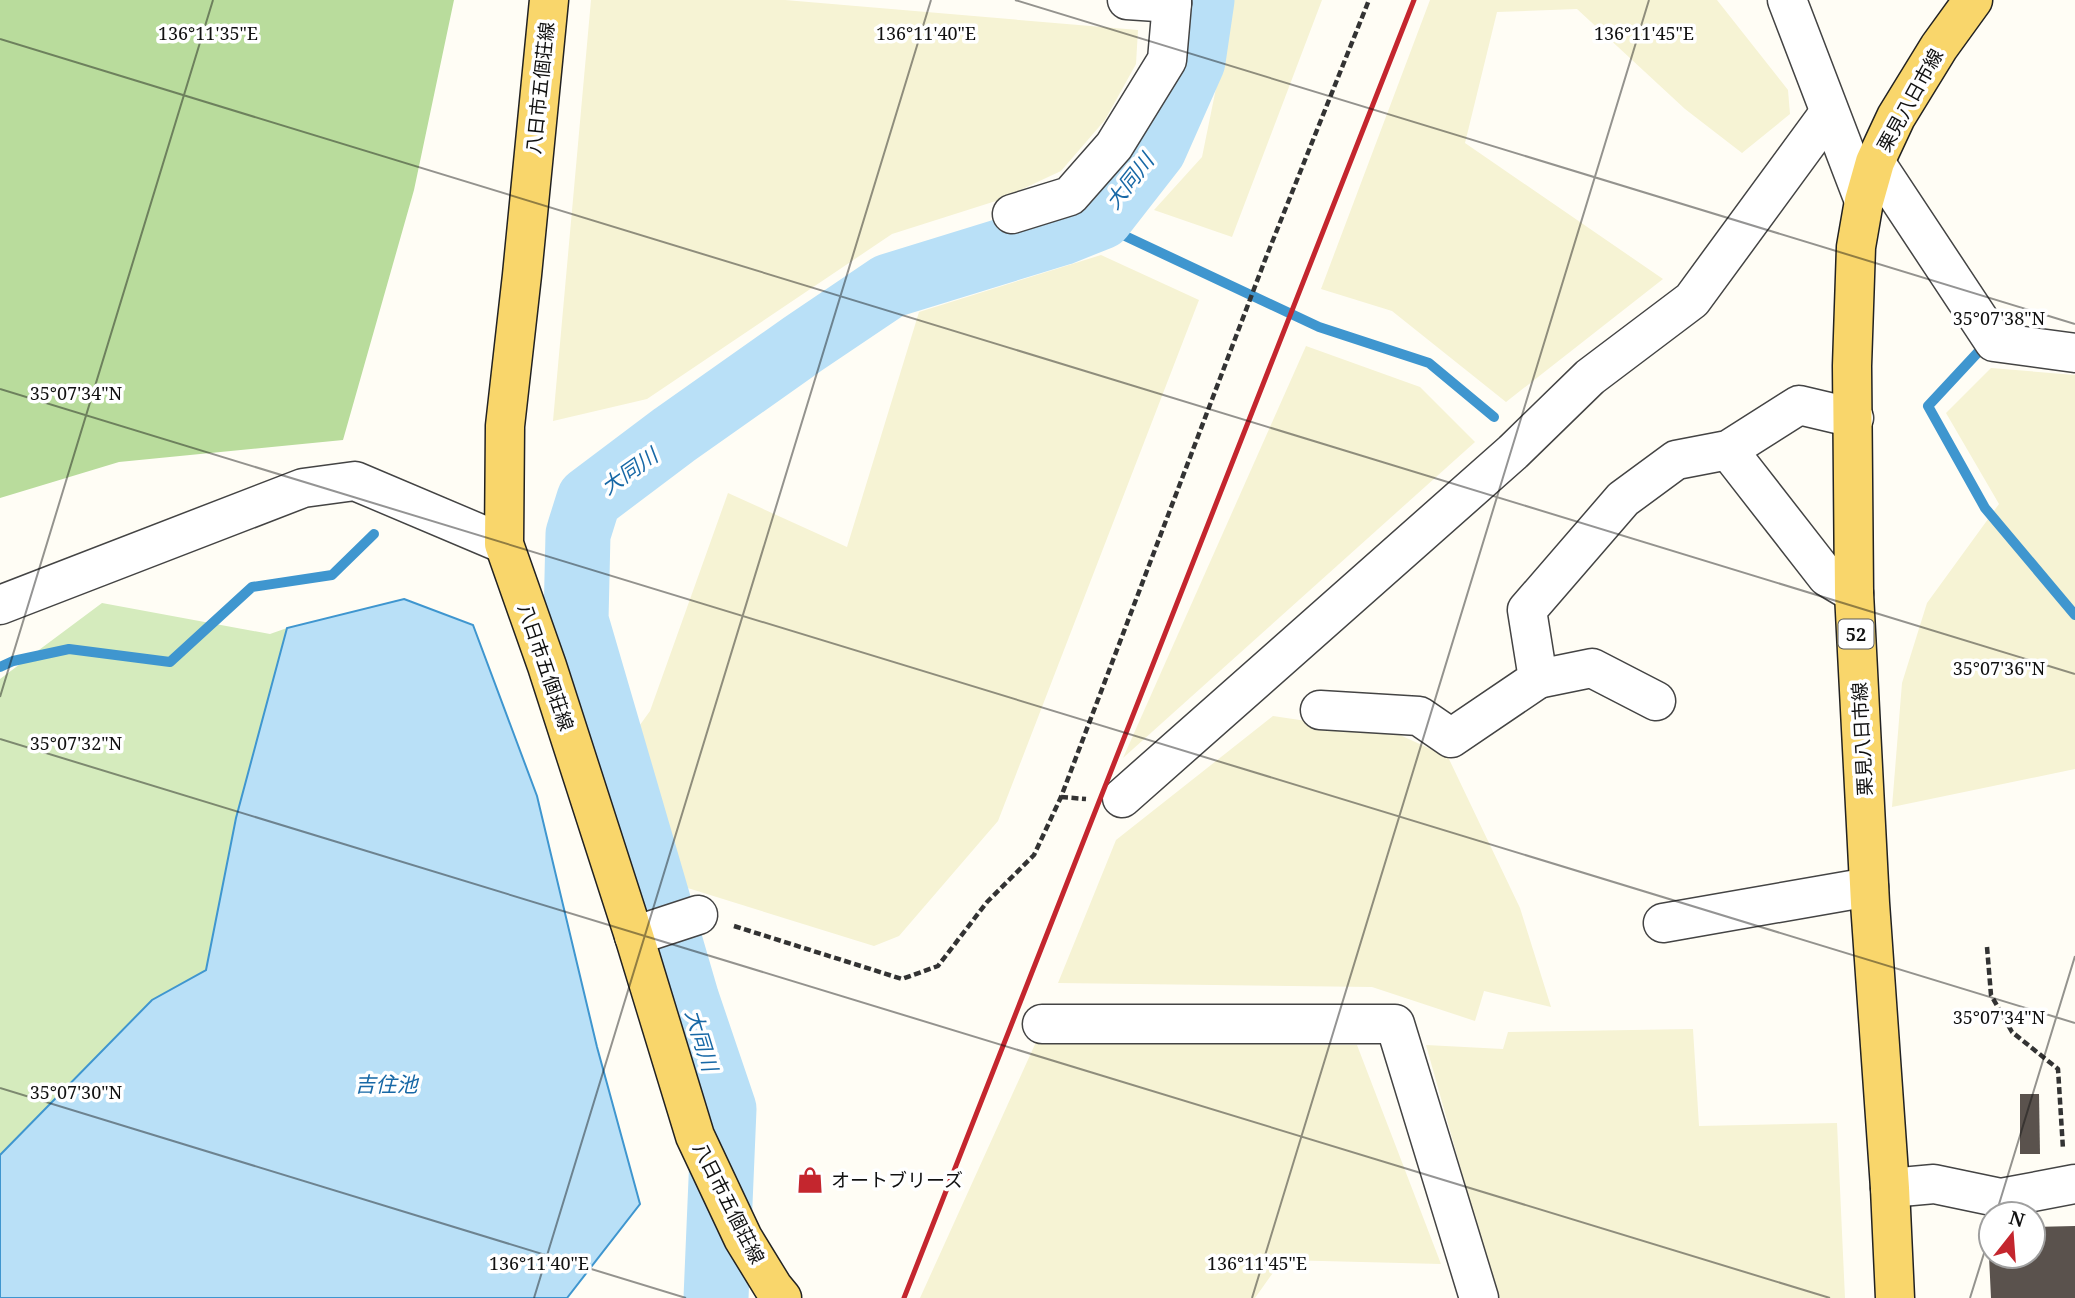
<svg xmlns="http://www.w3.org/2000/svg" width="2075" height="1298" font-family="'Noto Serif','Noto Sans JP',serif">
<rect width="100%" height="100%" fill="#fffdf5"/>
<g fill="#f6f3d4">
<polygon points="591,0 785,0 1138,30 1136,64 1105,120 1061,171 999,200 892,234 647,399 553,421"/>
<polygon points="1234,0 1322,0 1232,237 1154,210 1202,157"/>
<polygon points="1430,0 1717,0 1788,90 1790,114 1742,153 1685,109 1577,9 1497,12 1465,143 1663,279 1506,402 1392,311 1321,289"/>
<polygon points="1101,255 1199,300 998,821 899,936 874,946 678,885 637,729 650,711 728,493 847,547 919,312"/>
<polygon points="1306,346 1420,387 1475,442 1123,758"/>
<polygon points="1991,368 2075,375 2075,769 1892,807 1902,683 1927,603 1999,504 1946,413"/>
<polygon points="1273,716 1400,735 1448,757 1520,908 1551,1007 1484,991 1475,1021 1372,987 1058,983 1116,840"/>
<polygon points="1693,1029 1699,1126 1837,1123 1845,1298 1497,1298 1426,1045 1503,1049 1508,1032"/>
<polygon points="1036,1042 1357,1045 1441,1264 1282,1260 1255,1298 920,1298"/>
</g>
<polygon fill="#d5ebbd" points="102,603 270,634 287,628 236,818 206,970 152,1000 0,1155 0,679"/>
<polygon fill="#b9dc9c" points="0,0 454,0 414,190 343,440 119,462 0,498"/>
<polygon fill="#b9e0f7" stroke="#3f96cf" stroke-width="2" points="404,599 473,625 537,796 597,1047 640,1204 567,1298 0,1298 0,1155 152,1000 206,970 236,818 287,628"/>
<g fill="none" stroke-linecap="round" stroke-linejoin="round">
<g stroke="#3f96cf" stroke-width="10">
<polyline points="1101,217 1123,235 1319,327 1429,363 1494,417"/>
<polyline points="1982,348 1928,406 1985,508 2075,615"/>
<polyline points="0,667 13,661 69,649 170,662 252,587 332,575 374,534"/>
</g>
<polyline stroke="#b9e0f7" stroke-width="65" points="716,1298 724,1109 687,1000 576,620 578,534 589,499 674,435 803,344 889,286 1061,233 1101,217 1154,149 1193,61 1202,0"/>
</g>
<g fill="#5a524d">
<polygon points="2020,1094 2039,1094 2040,1154 2020,1154"/>
<polygon points="2075,1226 2075,1298 1991,1298 1989,1256 2033,1256 2033,1227"/>
</g>
<g fill="none" stroke-linecap="round" stroke-linejoin="round">
<defs>
<g id="minor">
<polyline points="1127,0 1172,3 1172,0"/>
<polyline points="1787,0 1864,201"/>
<polyline points="1875,162 1994,342 2075,353"/>
<polyline points="1012,214 1070,196 1114,146 1167,60 1172,3"/>
<polyline points="1728,450 1827,577 1854,593"/>
<polyline points="0,605 303,488 355,481 504,544"/>
<polyline points="1538,679 1592,668 1656,701"/>
<polyline points="1320,710 1419,716 1451,738 1538,679 1527,610 1623,499 1676,460 1728,450 1799,405 1854,418"/>
<polyline points="1122,798 1513,452 1590,377 1692,300 1829,113"/>
<polyline points="1663,923 1869,887"/>
<polyline points="634,936 698,915"/>
<polyline points="1042,1024 1395,1024 1479,1298"/>
<polyline points="1890,1188 1934,1184 2001,1198 2075,1184"/>
</g>
<g id="major">
<polyline points="549,0 522,275 505,426 504,544 547,666 634,936 695,1136 743,1238 773,1287 782,1298"/>
<polyline points="1895,1298 1890,1188 1870,903 1854,593 1852,366 1856,247 1864,201 1875,162 1896,117 1939,47 1973,0"/>
</g>
</defs>
<use href="#minor" stroke="#444" stroke-width="41"/>
<use href="#major" stroke="#222" stroke-width="41"/>
<g stroke="#333" stroke-width="4.5" stroke-dasharray="7 3.5" stroke-linecap="butt">
<polyline points="1061,797 1086,799"/>
<polyline points="734,926 902,979 938,966 987,902 1034,855 1061,797 1265,260 1369,0"/>
<polyline points="1987,947 1991,995 2012,1032 2058,1069 2063,1149"/>
</g>
<use href="#minor" stroke="#fff" stroke-width="38"/>
<use href="#major" stroke="#f9d66b" stroke-width="38"/>
<polyline stroke="#c4262e" stroke-width="5" points="904,1298 1414,0"/>
</g>
<path fill="none" stroke="#111" stroke-width="2" stroke-opacity="0.45" d="M1015,0L2075,324M0,39L2075,674M0,389L2075,1023M0,697L213,0M0,739L1830,1298M0,1088L686,1298M1996,1214L2075,956M534,1298L931,0M1252,1298L1649,0M1970,1298L1991,1231"/>
<defs>
<symbol id="shop-bare" viewBox="-9 -9 18 18"><path d="M-5-2.5h2.3a2.7 3.5 0 0 1 5.4 0H5L5.5 6h-11ZM-1.5-2.5h3a1.5 2.3 0 0 0-3 0Z" fill="#c4262e" stroke="#fff" stroke-width="2.5" paint-order="stroke"/></symbol>
</defs>
<g fill-rule="evenodd">
<use href="#shop-bare" x="791" y="1161" width="38" height="38"/>
</g>
<g text-anchor="middle" dominant-baseline="central" stroke-width="7" stroke-linejoin="round" paint-order="stroke">
<rect fill="#fff" stroke="#585858" stroke-width="2" x="1838.5" y="619.5" width="35" height="29" rx="5"/>
<g font-size="18" font-weight="bold" fill="#111">
<text x="1856" y="634">52</text>
</g>
<g font-size="19" fill="#111" stroke="#fff">
<text transform="translate(540 88) rotate(-84)">八日市五個荘線</text>
<text transform="translate(1910 100) rotate(-61)">栗見八日市線</text>
<text transform="translate(546 667) rotate(71)">八日市五個荘線</text>
<text transform="translate(1862 739) rotate(-93)">栗見八日市線</text>
<text transform="translate(729 1203) rotate(63)">八日市五個荘線</text>
</g>
<g font-size="19" fill="#111" stroke="#fff" text-anchor="start">
<text x="831" y="1180">オートブリーズ</text>
</g>
<g font-size="21" font-style="italic" fill="#1768a6" stroke="#fff">
<text transform="translate(1129 181) rotate(-52)">大同川</text>
<text transform="translate(629 471) rotate(-35)">大同川</text>
<text transform="translate(702 1040) rotate(73)">大同川</text>
<text x="386" y="1084">吉住池</text>
</g>
</g>
<g font-size="18" text-anchor="middle" fill="#111" stroke="#fff" stroke-width="7" stroke-linejoin="round" paint-order="stroke">
<text x="208" y="40">136°11'35"E</text>
<text x="926" y="40">136°11'40"E</text>
<text x="1644" y="40">136°11'45"E</text>
<text x="1999" y="325">35°07'38"N</text>
<text x="76" y="400">35°07'34"N</text>
<text x="1999" y="675">35°07'36"N</text>
<text x="76" y="750">35°07'32"N</text>
<text x="1999" y="1024">35°07'34"N</text>
<text x="76" y="1099">35°07'30"N</text>
<text x="539" y="1270">136°11'40"E</text>
<text x="1257" y="1270">136°11'45"E</text>
</g>
<g transform="translate(2012 1235) rotate(17)"><circle r="33" fill="#ffffff" stroke="#a0a0a0" stroke-width="2"/>
<path d="M0-5L12 26L0 18L-12 26Z" fill="#c4262e"/>
<text y="-10" font-size="19" font-weight="bold" text-anchor="middle" fill="#111111">N</text>
</g>
</svg>
